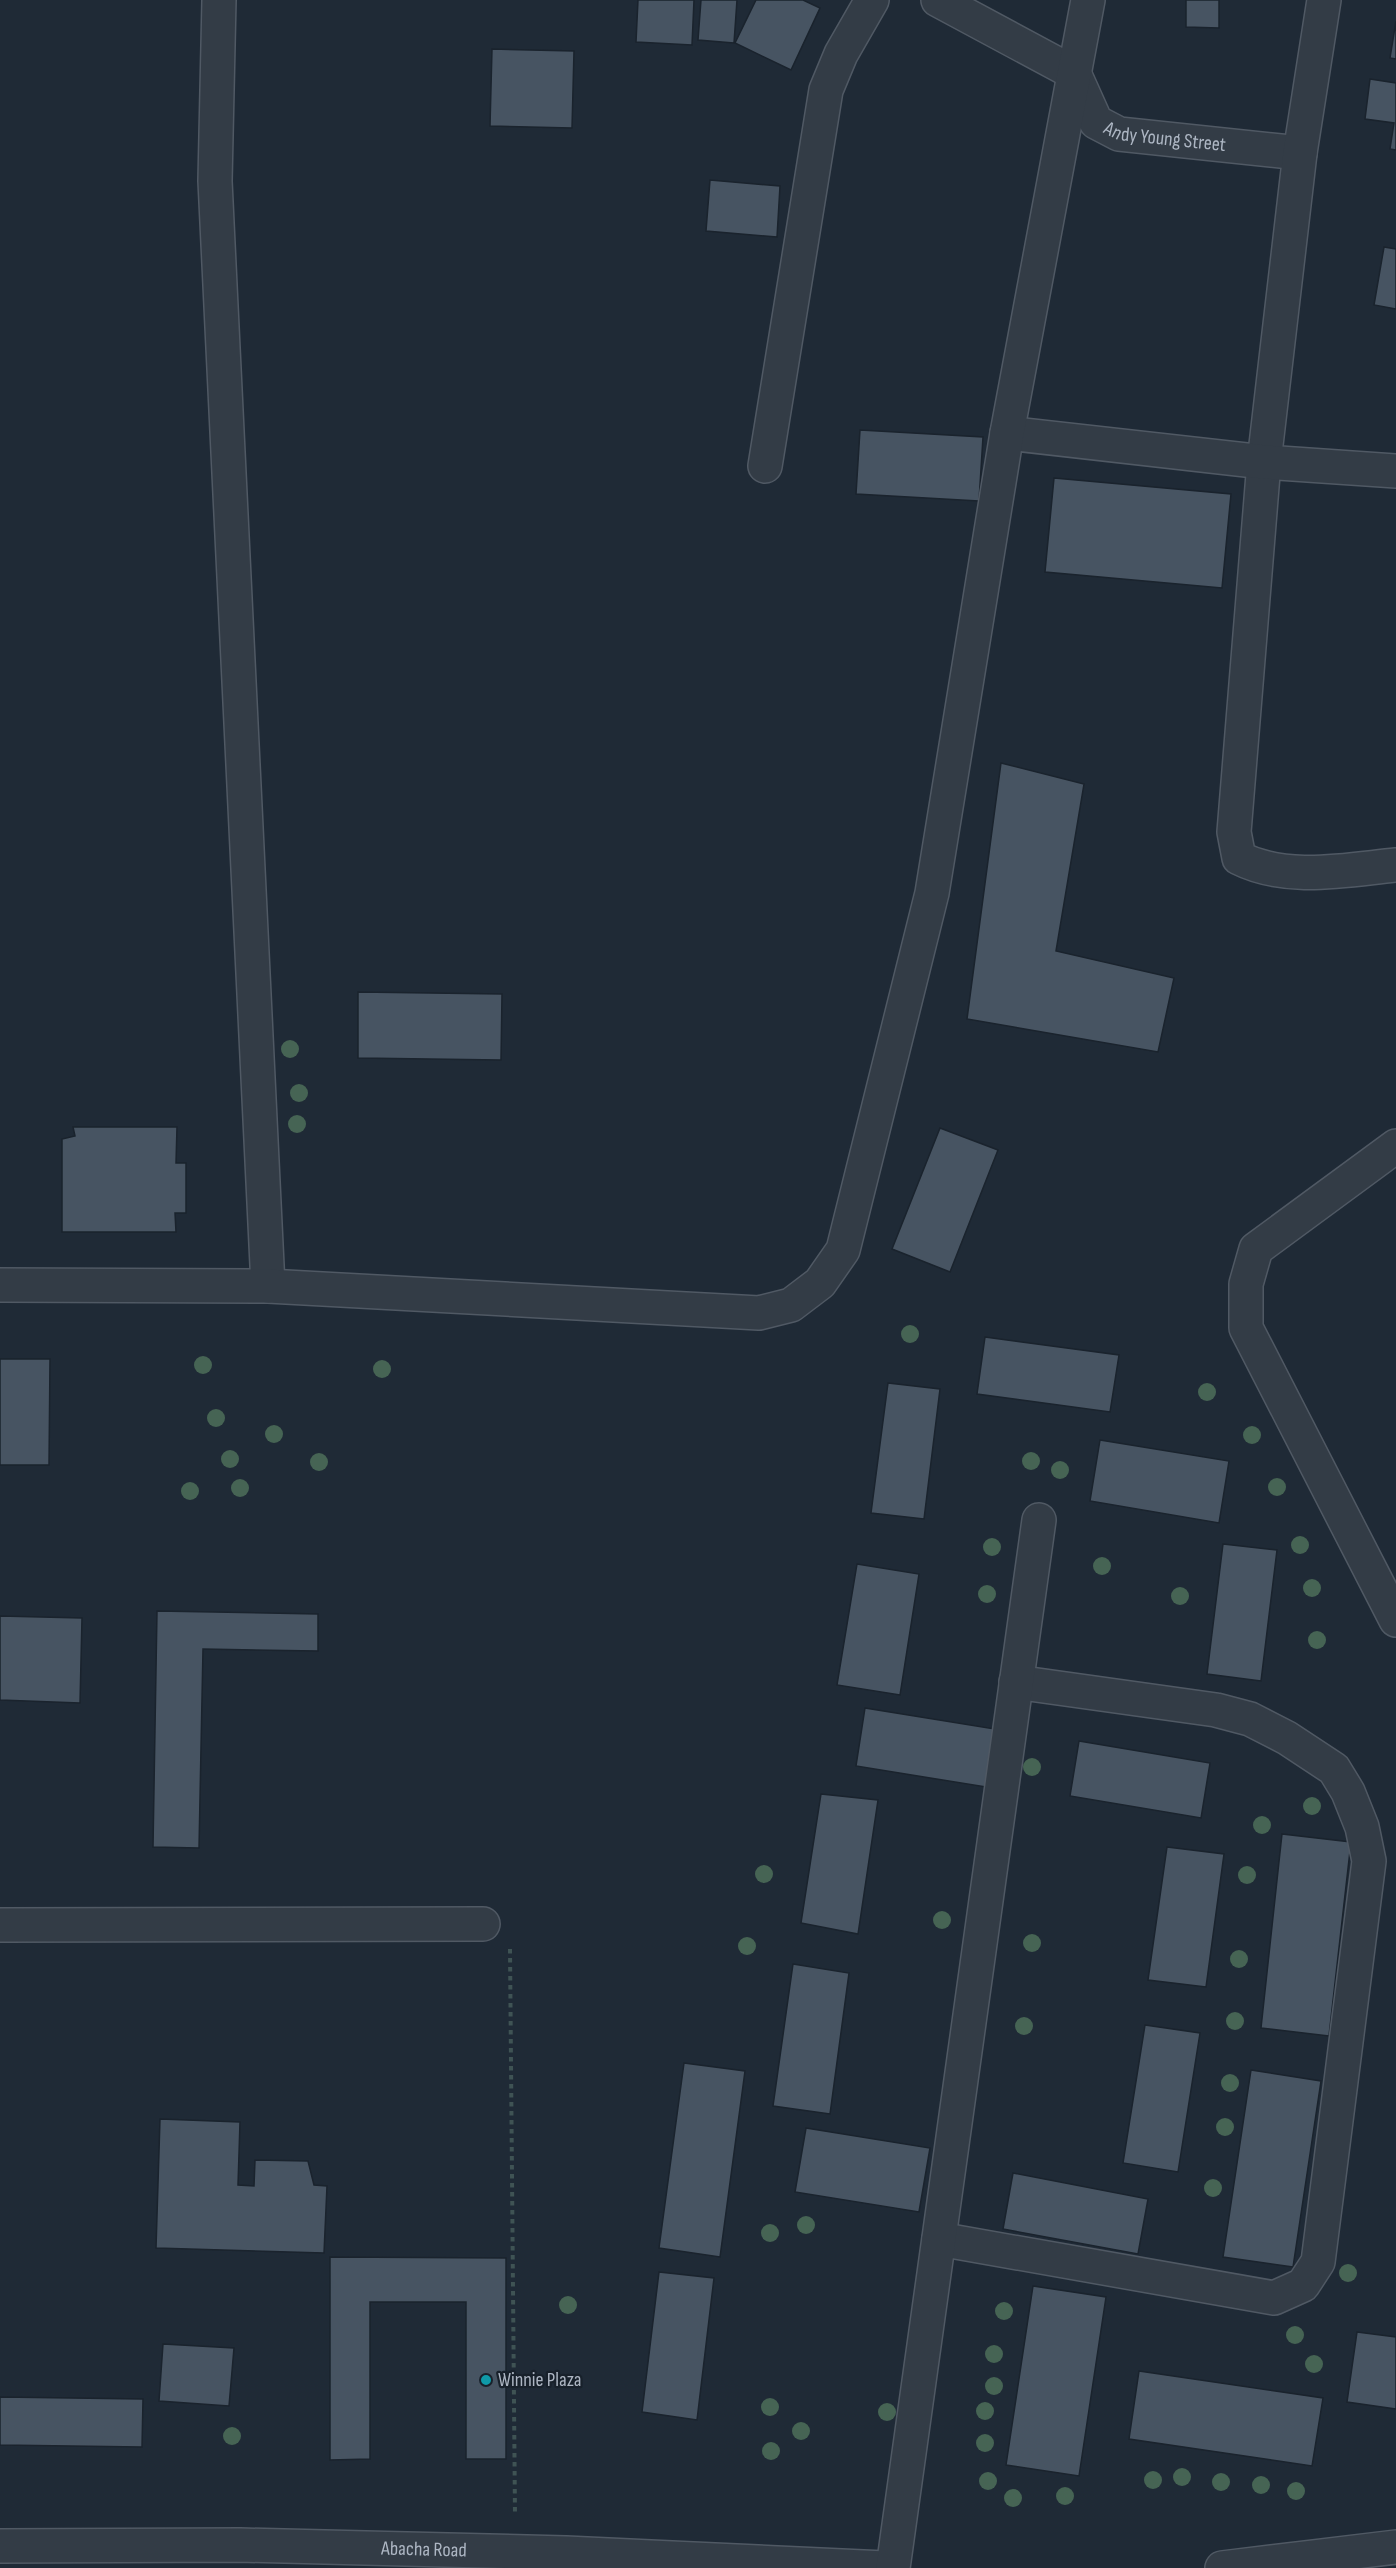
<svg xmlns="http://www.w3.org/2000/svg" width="1396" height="2568" font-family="'Sofia Sans Condensed',sans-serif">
<rect width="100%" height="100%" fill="#1f2a36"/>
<g fill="#475462" stroke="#1a232d" stroke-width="1.5">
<polygon points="638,0 694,0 692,45 636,42"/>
<polygon points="701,0 737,0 734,43 698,40"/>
<polygon points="756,0 803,0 820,8 791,70 735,43"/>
<polygon points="1186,0 1219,0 1219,28 1186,27"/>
<polygon points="1396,21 1396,59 1390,58"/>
<polygon points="492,49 574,51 572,128 490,126"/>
<polygon points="1370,79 1396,83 1396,150 1390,149 1394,123 1365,119"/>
<polygon points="710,180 780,186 777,237 706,231"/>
<polygon points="1384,247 1396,249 1396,309 1374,305"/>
<polygon points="860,430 983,437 979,501 856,494"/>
<polygon points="1054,478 1231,494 1222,588 1045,572"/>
<polygon points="1001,763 1084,784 1056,951 1174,978 1158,1052 967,1019"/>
<polygon points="358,992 502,994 501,1060 358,1058"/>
<polygon points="73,1127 177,1127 176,1163 186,1163 186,1213 175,1213 176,1232 62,1232 62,1139 75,1136"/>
<polygon points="940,1128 998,1150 950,1272 892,1249"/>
<polygon points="985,1337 1119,1355 1110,1412 977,1394"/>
<polygon points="0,1359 50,1359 49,1465 0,1465"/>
<polygon points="888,1383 940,1389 924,1519 871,1513"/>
<polygon points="1100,1440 1229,1461 1219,1523 1090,1501"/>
<polygon points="1223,1544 1277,1550 1261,1681 1207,1674"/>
<polygon points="857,1564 919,1574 900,1695 837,1685"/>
<polygon points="157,1611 318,1614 318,1651 203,1649 199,1848 153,1847"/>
<polygon points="0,1616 82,1618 80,1703 0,1700"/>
<polygon points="865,1708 995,1729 986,1787 856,1766"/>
<polygon points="1079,1741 1210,1763 1201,1818 1070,1796"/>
<polygon points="821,1794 878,1800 858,1934 801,1923"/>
<polygon points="1282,1834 1351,1842 1329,2036 1261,2028"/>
<polygon points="1167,1847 1224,1854 1206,1987 1148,1980"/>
<polygon points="793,1964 849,1973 830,2114 773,2106"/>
<polygon points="1145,2025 1200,2033 1178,2172 1123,2163"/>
<polygon points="684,2063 745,2071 720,2257 659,2248"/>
<polygon points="1251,2070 1321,2081 1293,2267 1223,2257"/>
<polygon points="160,2119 240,2122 238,2185 254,2186 255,2160 308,2161 314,2185 327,2186 324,2253 156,2248"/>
<polygon points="806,2128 930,2148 919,2212 795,2192"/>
<polygon points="1013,2173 1148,2199 1138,2254 1003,2229"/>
<polygon points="330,2257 506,2258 506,2459 466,2459 466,2302 370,2302 370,2459 330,2460"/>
<polygon points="659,2272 714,2278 697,2420 642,2412"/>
<polygon points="1033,2286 1106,2297 1079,2476 1006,2465"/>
<polygon points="1357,2332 1396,2337 1396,2409 1347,2402"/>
<polygon points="163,2344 234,2348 229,2406 159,2401"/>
<polygon points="1139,2371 1323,2398 1312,2466 1129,2439"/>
<polygon points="0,2397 143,2399 142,2447 0,2445"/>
</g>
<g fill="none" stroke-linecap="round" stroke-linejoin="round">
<defs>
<g id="minor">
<polyline points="219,0 215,181 268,1286"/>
<path id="s1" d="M938,0L1074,73L1096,122L1119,134L1300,153"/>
<path d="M1324,0L1300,153L1264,462L1234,832L1239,858C1287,882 1345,870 1396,865"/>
<polyline points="1007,433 1264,462 1396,471"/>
<polyline points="765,466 826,90 841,54 872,0"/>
<polyline points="1396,1146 1256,1249 1246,1284 1246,1328 1396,1620"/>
<polyline points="0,1285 268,1286 759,1313 791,1305 820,1283 843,1250 932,893 1007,433 1088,0"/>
<polyline points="0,1925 483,1924"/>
<polyline points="939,2239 1274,2298 1303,2285 1318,2262 1369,1861 1362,1827 1348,1792 1334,1769 1287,1738 1250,1719 1216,1710 1016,1682"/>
<path id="s2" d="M0,2546L240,2545L566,2553L885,2568"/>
<polyline points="893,2568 1039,1520"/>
<polyline points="1222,2568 1396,2547"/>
</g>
</defs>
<use href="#minor" stroke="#505964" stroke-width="36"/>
<polyline stroke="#3f5354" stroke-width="4" stroke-dasharray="4.5 4.5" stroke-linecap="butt" points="510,1949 515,2515"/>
<use href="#minor" stroke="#333c46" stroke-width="33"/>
</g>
<g fill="#466454">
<circle cx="290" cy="1049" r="9"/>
<circle cx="299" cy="1093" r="9"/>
<circle cx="297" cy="1124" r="9"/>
<circle cx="910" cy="1334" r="9"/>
<circle cx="203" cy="1365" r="9"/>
<circle cx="382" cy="1369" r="9"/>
<circle cx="1207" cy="1392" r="9"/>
<circle cx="216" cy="1418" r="9"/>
<circle cx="274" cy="1434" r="9"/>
<circle cx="1252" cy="1435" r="9"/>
<circle cx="230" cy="1459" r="9"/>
<circle cx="1031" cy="1461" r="9"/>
<circle cx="319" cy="1462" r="9"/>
<circle cx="1060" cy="1470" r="9"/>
<circle cx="1277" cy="1487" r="9"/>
<circle cx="240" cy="1488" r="9"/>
<circle cx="190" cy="1491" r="9"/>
<circle cx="1300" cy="1545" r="9"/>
<circle cx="992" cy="1547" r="9"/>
<circle cx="1102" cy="1566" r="9"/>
<circle cx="1312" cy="1588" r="9"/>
<circle cx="987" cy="1594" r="9"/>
<circle cx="1180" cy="1596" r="9"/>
<circle cx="1317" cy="1640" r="9"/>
<circle cx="1032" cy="1767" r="9"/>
<circle cx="1312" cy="1806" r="9"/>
<circle cx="1262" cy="1825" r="9"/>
<circle cx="764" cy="1874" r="9"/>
<circle cx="1247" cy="1875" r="9"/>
<circle cx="942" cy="1920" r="9"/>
<circle cx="1032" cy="1943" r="9"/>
<circle cx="747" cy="1946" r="9"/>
<circle cx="1239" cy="1959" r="9"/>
<circle cx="1235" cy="2021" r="9"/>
<circle cx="1024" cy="2026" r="9"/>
<circle cx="1230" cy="2083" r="9"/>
<circle cx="1225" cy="2127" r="9"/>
<circle cx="1213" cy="2188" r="9"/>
<circle cx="806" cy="2225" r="9"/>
<circle cx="770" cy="2233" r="9"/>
<circle cx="1348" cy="2273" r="9"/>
<circle cx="568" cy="2305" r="9"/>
<circle cx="1004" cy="2311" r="9"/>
<circle cx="1295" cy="2335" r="9"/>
<circle cx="994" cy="2354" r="9"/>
<circle cx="1314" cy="2364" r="9"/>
<circle cx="994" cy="2386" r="9"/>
<circle cx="770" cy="2407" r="9"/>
<circle cx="985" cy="2411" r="9"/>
<circle cx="887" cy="2412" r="9"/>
<circle cx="801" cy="2431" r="9"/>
<circle cx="232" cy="2436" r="9"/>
<circle cx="985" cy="2443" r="9"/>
<circle cx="771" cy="2451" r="9"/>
<circle cx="1182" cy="2477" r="9"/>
<circle cx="1153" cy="2480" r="9"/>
<circle cx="988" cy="2481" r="9"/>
<circle cx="1221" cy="2482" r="9"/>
<circle cx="1261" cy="2485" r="9"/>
<circle cx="1296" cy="2491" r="9"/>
<circle cx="1065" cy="2496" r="9"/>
<circle cx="1013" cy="2498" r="9"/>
</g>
<circle fill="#0f9aa8" stroke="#18212b" stroke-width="2" cx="486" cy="2380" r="6"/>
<g text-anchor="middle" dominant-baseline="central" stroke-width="4.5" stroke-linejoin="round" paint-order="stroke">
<g font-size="20" fill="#adb6c3" stroke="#18212b">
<text stroke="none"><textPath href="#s1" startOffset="280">Andy Young Street</textPath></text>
<text stroke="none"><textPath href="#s2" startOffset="424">Abacha Road</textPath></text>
</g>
<g font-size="20" fill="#adb6c3" stroke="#18212b" text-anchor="start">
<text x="498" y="2380">Winnie Plaza</text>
</g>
</g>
</svg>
